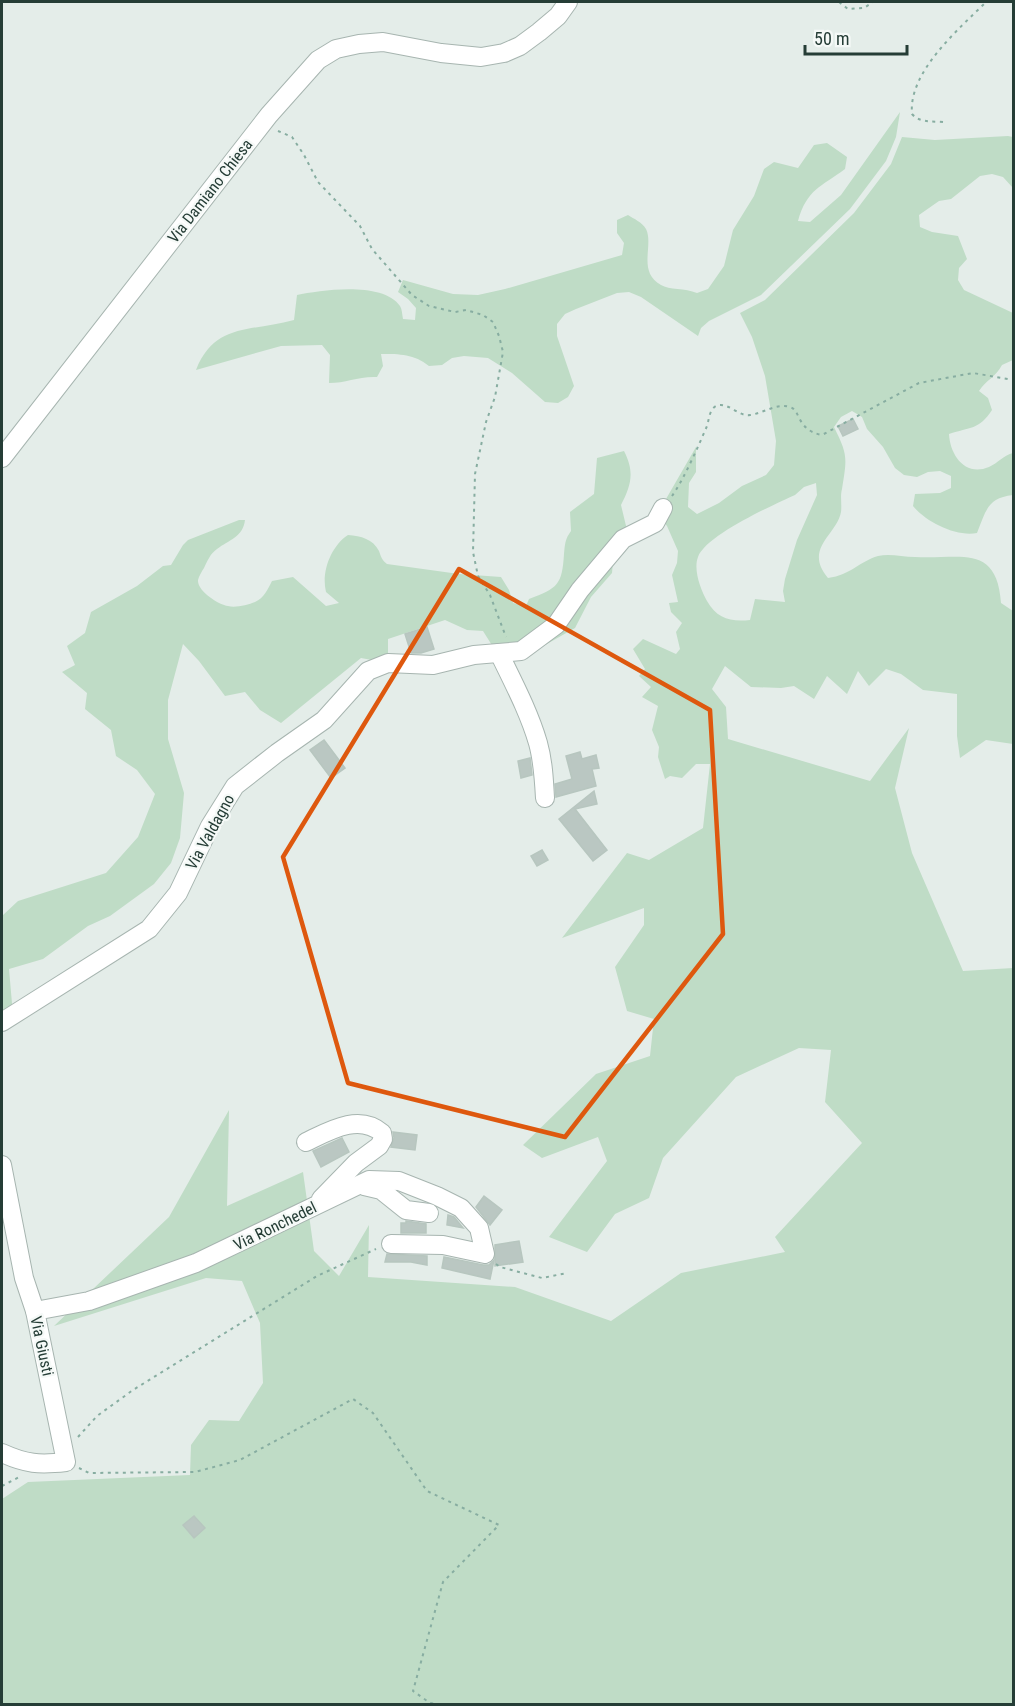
<svg xmlns="http://www.w3.org/2000/svg" width="1015" height="1706" font-family="'Roboto Condensed',sans-serif">
<rect width="100%" height="100%" fill="#e4ede9"/>
<g fill="#bfdcc6" fill-rule="evenodd">
<path d="M900,112L896,137L886,161L850,209L761,295L709,321L701,328L698,336L641,297L629,292L617,293L576,309L565,314L557,324V336L574,386L568,397L558,403L545,402L512,373L488,358L464,356L452,358L442,365L429,366C414,354 400,354 381,354L383,366L377,377C359,376 346,383 329,383L330,355L322,345L281,346L196,370C215,322 252,332 294,320L297,295C321,290 383,281 400,306C402,309 402,314 403,319L415,320L416,308L408,299L398,292L403,280L453,294L478,295L505,289L622,255L624,243L617,233V220L628,215C634,219 642,222 646,229C654,245 637,272 661,285C669,290 685,288 697,293L708,289L724,266L733,230L754,196L764,169L774,162L798,168L814,145L827,143L847,157L845,169C821,187 807,189 798,221L810,222L841,195Z"/>
<path d="M1008,136L1013,137V188L1003,177L992,174L980,176L951,199L939,201L919,215L920,227L932,232L958,236L967,259L959,268L958,280L964,290L1013,313V360L1002,365C996,377 986,380 979,391L988,398L992,410C979,430 970,427 949,434C950,455 965,477 989,467C998,463 1004,455 1013,453V495C987,498 986,511 977,533C956,537 926,522 913,506L915,494L940,493L951,488V476L940,471L928,472L917,477L904,475L895,468L883,447L867,429L862,417L852,411L841,417L834,427C848,455 847,458 842,489C840,496 842,504 841,512C837,535 803,548 828,578C851,575 860,561 878,556C890,553 902,557 915,557C958,560 997,542 1001,603L1013,611V744L986,740L960,758L957,736V694L923,690L901,674L886,669L869,686L858,671L847,694L827,676L814,699L794,686L781,688L751,687L725,666L712,689L726,707L728,739L870,781L909,728L895,788L912,853L963,971L1013,968V1704H2V1499L28,1482L190,1475L191,1445L209,1420L239,1421L263,1383L260,1323L242,1281L206,1278L54,1326L169,1217L229,1110L227,1206L303,1172L314,1251L339,1276L369,1225L368,1277L515,1287L611,1321L681,1273L785,1252L775,1237L862,1143L825,1102L831,1050L799,1048L736,1077L663,1158L649,1198L615,1214L587,1252L549,1237L607,1161L598,1137L542,1158L523,1145L596,1074L650,1056L654,1019L627,1011L615,967L644,925V908L562,938L627,853L649,860L703,828L710,764H696L682,778L670,776L665,779L658,757L659,747L652,730L658,706L642,697L651,687L639,676L645,669L633,649L643,639L676,654L680,649L676,632L682,623L671,612L669,603L678,602L672,575L677,563L678,551L667,526L655,511L666,499L696,447V472L689,483L688,507L697,514L719,503L742,486L766,475L774,465L776,441L765,376L752,337L740,313L765,300L854,213L891,164L902,137L935,140ZM816,483L817,495L797,540L785,579L783,591L785,602L755,599L750,620C731,622 717,619 707,601C701,590 693,570 698,557C706,535 773,505 795,495L804,487Z"/>
<path d="M624,451C635,472 631,486 621,505L627,530L614,549L612,573L591,597L575,628L517,661L500,658L483,631L467,630L445,620L388,639V663L361,658L281,723L260,710L245,692L225,696L199,661L183,644L168,700V739L184,793L180,838L171,863L154,884L110,916L88,926L43,959L9,969L13,1015L2,1017V916L18,901L106,873L138,837L155,794L137,770L116,756L111,730L85,709L87,693L62,672L75,665L67,646L85,633L91,612L137,586L163,566L171,565L183,545L188,540L239,520H245C243,537 229,540 217,549C210,554 208,560 204,568C202,571 199,576 198,580C197,591 219,605 228,606C235,608 248,605 255,602C264,598 268,589 272,581L293,577L326,606L339,603L326,592C321,572 331,546 348,535C361,536 373,539 379,551C381,557 382,560 387,564L459,574L501,577L509,590L513,603L526,606L529,599C558,588 562,585 564,554C565,544 565,539 571,531L570,512L594,494L597,458Z"/>
</g>
<g fill="#bac7c2" stroke="#b7c6bf" stroke-width="1.5">
<polygon points="853,419 858,429 843,436 838,426"/>
<polygon points="427,627 434,649 421,653 411,653 405,634"/>
<polygon points="324,740 345,768 331,778 310,750"/>
<polygon points="580,752 582,759 596,755 599,768 592,769 596,786 556,797 555,784 572,779 566,756"/>
<polygon points="530,758 532,775 521,778 518,761"/>
<polygon points="594,791 597,804 575,809 607,850 593,861 559,819"/>
<polygon points="542,850 548,860 537,866 531,856"/>
<polygon points="393,1132 417,1135 415,1150 391,1147 394,1138"/>
<polygon points="342,1138 349,1152 321,1167 313,1151"/>
<polygon points="484,1196 502,1210 490,1225 476,1207"/>
<polygon points="448,1215 454,1217 463,1228 447,1225"/>
<polygon points="406,1221 426,1224 426,1233 401,1233 401,1223 406,1223"/>
<polygon points="519,1241 523,1262 495,1266 495,1245"/>
<polygon points="387,1254 427,1256 427,1265 411,1262 385,1262"/>
<polygon points="444,1257 483,1265 489,1265 494,1260 490,1279 442,1268"/>
<polygon points="194,1516 205,1528 194,1538 183,1525"/>
</g>
<g fill="none" stroke-linecap="round" stroke-linejoin="round">
<defs>
<g id="minor">
<polyline points="2,458 269,115 318,60 336,49 359,44 383,42 441,53 481,57 504,53 520,46 539,32 558,16 568,2"/>
<path d="M499,653C513,682 529,712 538,743C543,761 544,779 545,798"/>
<polyline points="2,1022 149,929 178,893 210,826 235,786 277,753 324,720 368,671 388,663 433,665 474,655 521,651 556,625 580,590 623,539 655,523 663,508"/>
<path d="M306,1142C329,1131 359,1113 382,1133L383,1139L379,1146L356,1163L321,1199"/>
<path d="M2,1165L24,1278L35,1311L66,1462C39,1465 26,1464 2,1453"/>
<polyline points="364,1186 381,1190 406,1210 429,1213"/>
<polyline points="35,1311 89,1301 196,1263 369,1180 399,1181 437,1196 461,1208 479,1228 485,1254 443,1245 391,1244"/>
</g>
</defs>
<use href="#minor" stroke="#a7b5b0" stroke-width="20"/>
<g stroke="#87ada1" stroke-width="2" stroke-dasharray="3 4.5" stroke-linecap="butt">
<polyline points="839,2 848,9 864,8 873,2"/>
<path d="M943,122C931,121 920,123 912,114C908,72 959,29 986,2"/>
<polyline points="278,131 292,137 304,155 318,182 360,226 372,249 412,295 429,306 455,312 466,310 483,315 493,322 499,336 503,352 495,397 486,422 475,474 473,552 478,576 490,595 506,637"/>
<path d="M672,496C684,479 698,447 707,426C709,420 709,410 716,406C728,401 738,417 750,415C764,413 776,403 790,407C801,410 796,430 822,435L919,383L973,373L1014,380"/>
<polyline points="496,1264 500,1267 542,1278 567,1273"/>
<polyline points="78,1437 97,1416 133,1390 317,1276 376,1249"/>
<polyline points="79,1468 89,1473 195,1472 240,1460 353,1399 373,1413 427,1491 499,1525 443,1582 413,1691 430,1703 436,1704"/>
<polyline points="2,1486 21,1476"/>
</g>
<use href="#minor" stroke="#fff" stroke-width="18"/>
</g>
<path fill="none" stroke="#de580e" stroke-width="4.5" stroke-linejoin="round" d="M459,569L710,710L723,934L565,1137L348,1083L283,857Z"/>
<g text-anchor="middle" dominant-baseline="central" stroke-width="4.5" stroke-linejoin="round" paint-order="stroke">
<g font-size="16" fill="#253d36" stroke="#f5f9f7">
<text transform="translate(210 191) rotate(-52)">Via Damiano Chiesa</text>
<text transform="translate(210 832) rotate(-61)">Via Valdagno</text>
<text transform="translate(275 1226) rotate(-26)">Via Ronchedel</text>
<text transform="translate(42 1346) rotate(78)">Via Giusti</text>
</g>
</g>
<rect width="1015" height="1706" fill="none" stroke="#253d36" stroke-width="6"/>
<path d="M805 45v9h102v-9" fill="none" stroke="#253d36" stroke-width="3"/>
<text x="814" y="45" font-size="18" fill="#253d36" stroke="#f5f9f7" stroke-width="4.5" paint-order="stroke">50 m</text>
</svg>
